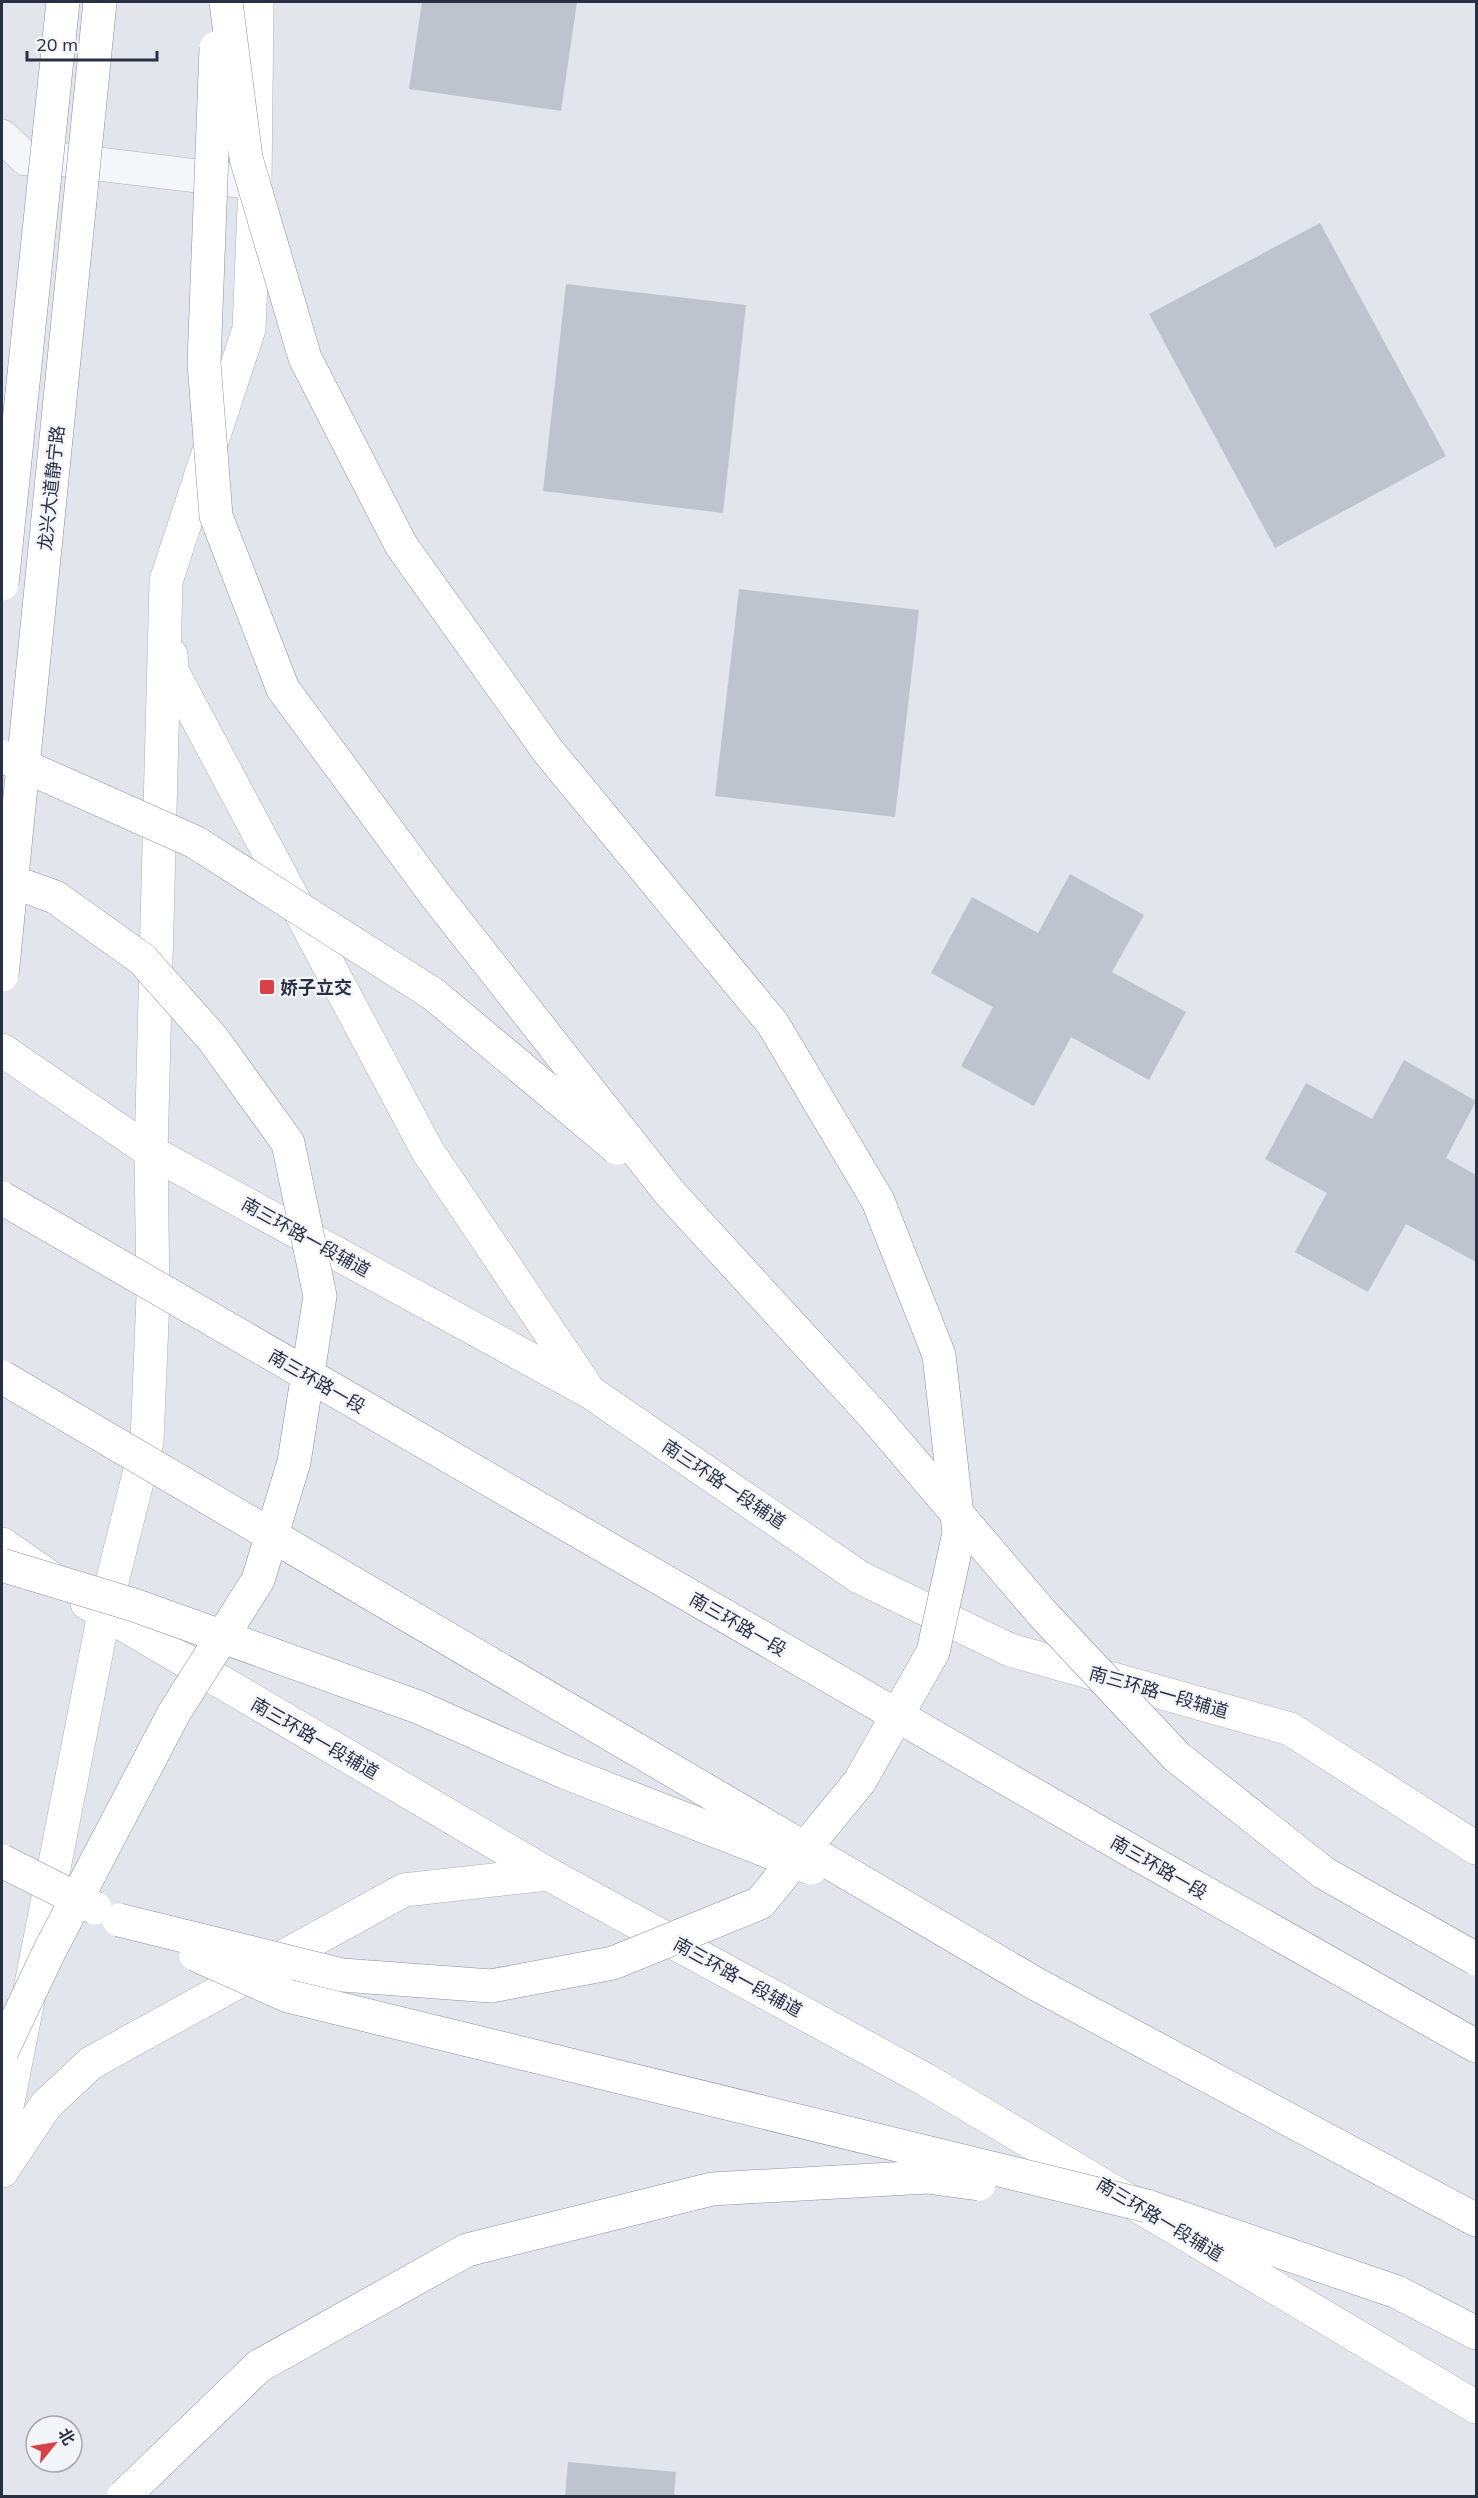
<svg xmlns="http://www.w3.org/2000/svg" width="1478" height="2498" font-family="Mulish,'Noto Sans SC',sans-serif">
<rect width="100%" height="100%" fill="#e2e5eb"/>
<g fill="#bfc3ce">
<polygon points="422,2 577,2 561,111 409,89"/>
<polygon points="1320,223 1446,456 1275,548 1149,314"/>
<polygon points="566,284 746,305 723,513 543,491"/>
<polygon points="739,589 919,610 895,817 715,796"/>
<polygon points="1070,874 1144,915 1112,972 1186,1012 1149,1080 1071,1037 1034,1106 961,1066 993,1007 931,973 972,897 1038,933"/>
<polygon points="1404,1060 1476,1101 1446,1158 1476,1175 1476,1262 1406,1224 1368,1292 1295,1252 1327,1193 1265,1159 1306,1083 1372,1119"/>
<polygon points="568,2462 676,2472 674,2496 565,2496"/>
</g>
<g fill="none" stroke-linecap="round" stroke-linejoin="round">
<defs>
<polyline id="tertiary" points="2,136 26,159 41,157 255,183"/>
<g id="secondary">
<polyline points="171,655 172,671 427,1150 585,1385"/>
<polyline points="2,1050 151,1152 590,1392 859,1577 1010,1650 1290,1729 1476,1848"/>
<polyline points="2,1544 47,1575"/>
<polyline points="87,1603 548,1874 926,2080 1476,2407"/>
<polyline points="2,2132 104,1614 147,1442 153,1297 151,1152 166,581 249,329 255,183 257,2"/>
<polyline points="2,2171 46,2105 91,2063 404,1890 548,1874"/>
</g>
<g id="trunk">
<polyline points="1135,1853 1476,2046"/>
<polyline points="1036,1984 1476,2220"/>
<polyline points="1147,2206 1397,2292 1476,2333"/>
</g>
</defs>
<use href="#tertiary" stroke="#aaafb9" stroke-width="34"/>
<use href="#secondary" stroke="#aaafb9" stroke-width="34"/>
<use href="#trunk" stroke="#8990a3" stroke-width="34"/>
<use href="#tertiary" stroke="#f5f6f9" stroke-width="33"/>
<use href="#secondary" stroke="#fff" stroke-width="33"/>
<use href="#trunk" stroke="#fff" stroke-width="33"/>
<defs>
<g id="trunk-bridge">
<polyline points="216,48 204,363 216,516 283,689 436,896 669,1192 873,1415 1041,1612 1177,1757 1324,1873 1476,1959"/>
<polyline points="2,584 63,2"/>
<polyline points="4,757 195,842 433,994 617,1148"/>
<polyline points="2,878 55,897 142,959 213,1039 288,1143 320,1296 294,1462 258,1580 174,1713 50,1950 2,2051"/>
<polyline points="2,975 100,2"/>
<polyline points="2,1198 1135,1853"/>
<polyline points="2,1377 1036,1984"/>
<polyline points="2,1565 134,1605 418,1707 564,1772 811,1868"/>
<polyline points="2,1861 95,1908"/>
<polyline points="119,1920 342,1975 491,1986 613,1963 760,1903 860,1781 933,1652 959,1533 939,1355 878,1201 773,1024 548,751 401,545 305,358 246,158 226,2"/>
<polyline points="196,1955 288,1996 1147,2206"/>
<polyline points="124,2496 259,2366 467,2250 712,2189 927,2177 979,2184"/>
</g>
</defs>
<use href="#trunk-bridge" stroke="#8990a3" stroke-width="34" stroke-linecap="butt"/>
<use href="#trunk-bridge" stroke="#fff" stroke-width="33"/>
</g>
<rect fill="#d64245" stroke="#f2f4f8" stroke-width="2" x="259" y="979" width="16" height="16" rx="3"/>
<g text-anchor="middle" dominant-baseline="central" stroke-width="4.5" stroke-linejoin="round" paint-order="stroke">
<g font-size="18" fill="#293044" stroke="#f2f4f8">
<text transform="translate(51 488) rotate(-84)">龙兴大道静宁路</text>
<text transform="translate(306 1237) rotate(29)">南三环路一段辅道</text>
<text transform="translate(317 1381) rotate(30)">南三环路一段</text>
<text transform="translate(724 1484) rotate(34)">南三环路一段辅道</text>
<text transform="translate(738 1624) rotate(30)">南三环路一段</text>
<text transform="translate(1159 1692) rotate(16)">南三环路一段辅道</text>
<text transform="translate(315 1738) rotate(30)">南三环路一段辅道</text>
<text transform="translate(1159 1867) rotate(30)">南三环路一段</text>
<text transform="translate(738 1977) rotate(29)">南三环路一段辅道</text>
<text transform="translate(1160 2219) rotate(31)">南三环路一段辅道</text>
</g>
<g font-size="18" font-weight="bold" fill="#293044" stroke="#f2f4f8" text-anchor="start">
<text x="280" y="987">娇子立交</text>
</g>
</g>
<rect width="1478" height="2498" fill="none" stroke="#293044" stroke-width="6"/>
<g transform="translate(54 2444) rotate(60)"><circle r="28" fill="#f2f4f8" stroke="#a2a6b0" stroke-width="1.5"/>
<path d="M0-4.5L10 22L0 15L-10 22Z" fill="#d64245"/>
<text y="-9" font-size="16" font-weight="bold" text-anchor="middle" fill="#293044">北</text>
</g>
<path d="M27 51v9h130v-9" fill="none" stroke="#293044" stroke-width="3"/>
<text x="36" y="51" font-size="18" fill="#293044" stroke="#f2f4f8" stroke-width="4.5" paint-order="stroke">20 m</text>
</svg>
